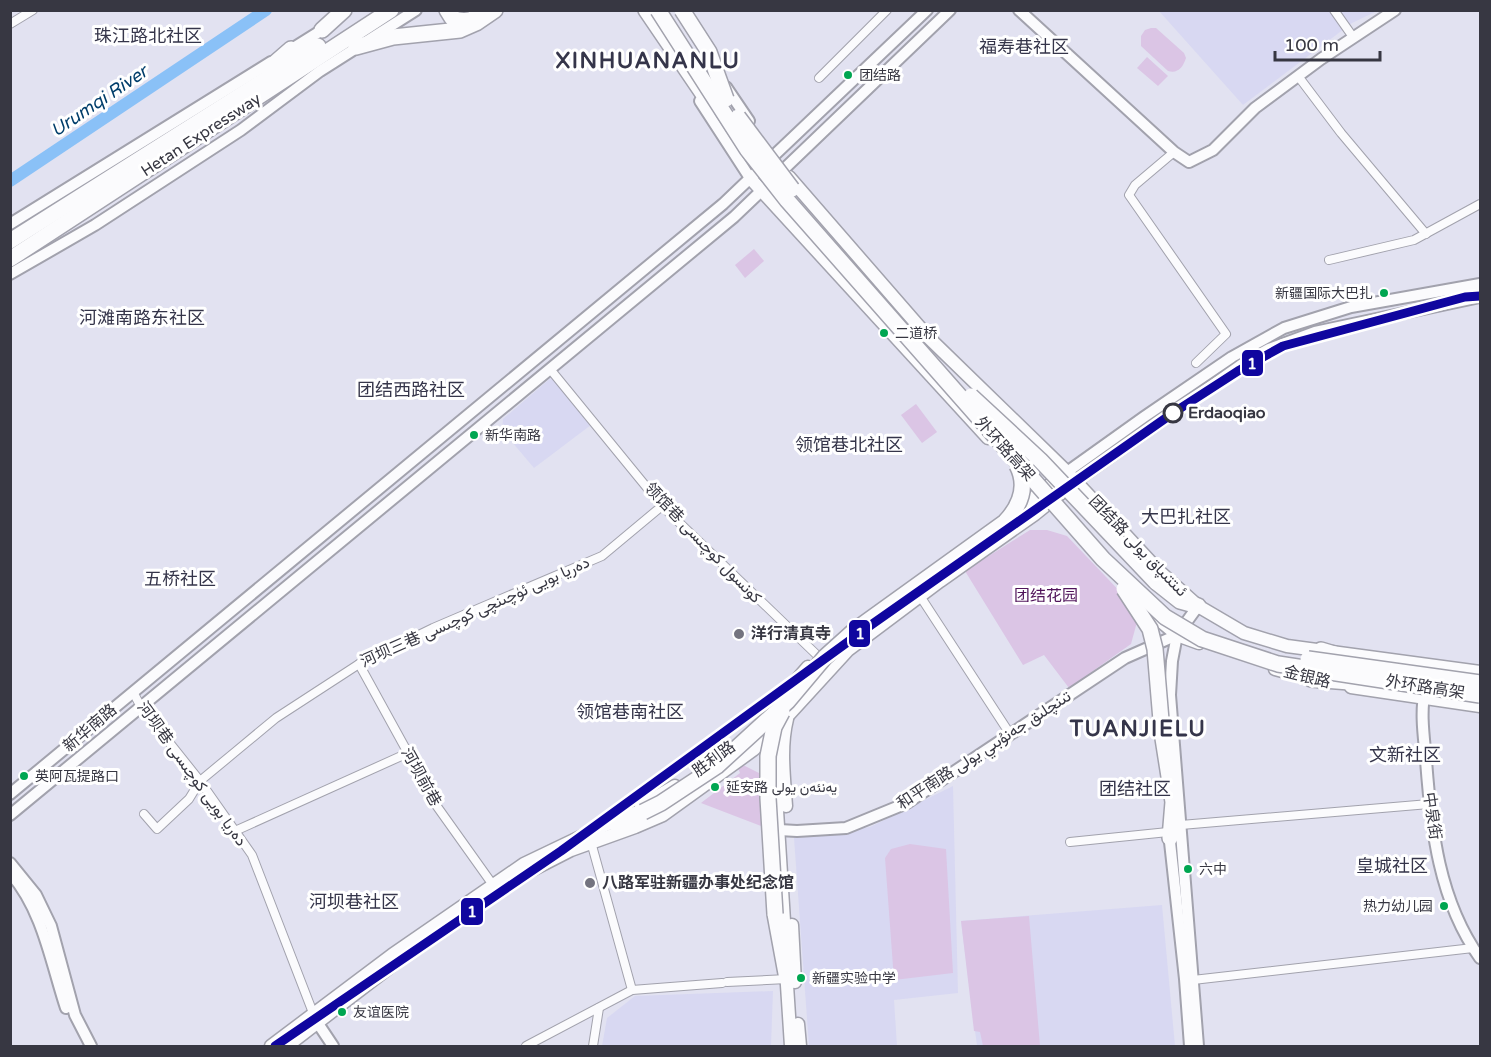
<svg xmlns="http://www.w3.org/2000/svg" width="1491" height="1057" font-family="'Varela Round',Vazirmatn,'Noto Sans SC',sans-serif">
<rect width="100%" height="100%" fill="#e2e2f1"/>
<g fill="#d8d8f2">
<polygon points="1159,11 1377,11 1352,23 1243,105"/>
<polygon points="552,377 591,425 534,468 502,430 503,419"/>
<polygon points="953,786 958,993 894,1000 897,1046 809,1046 794,838 870,827"/>
<polygon points="1162,905 1175,1046 977,1046 961,921"/>
<polygon points="773,991 771,1046 602,1046 607,1018 635,996"/>
</g>
<g fill="#dbc5e5">
<path d="M1151,28H1156L1184,53L1186,58C1183,67 1178,74 1168,71L1141,46V36L1145,30Z"/>
<polygon points="1147,57 1168,76 1158,86 1137,68"/>
<polygon points="754,249 764,261 745,278 735,265"/>
<polygon points="916,404 937,432 922,443 901,415"/>
<polygon points="1030,530 1047,530 1067,536 1128,600 1137,622 1131,644 1069,688 1044,655 1023,665 965,571"/>
<polygon points="743,765 761,774 761,826 701,803 740,773 738,768"/>
<polygon points="910,844 946,849 953,973 894,980 885,858 891,849"/>
<polygon points="1029,916 1040,1046 983,1046 980,1032 974,1031 961,921"/>
</g>
<g fill="none" stroke-linecap="round" stroke-linejoin="round">
<polyline stroke="#8ac1f7" stroke-width="12" points="10,181 266,10"/>
<defs>
<g id="street">
<polyline points="1334,10 1353,37"/>
<polyline points="10,24 33,10"/>
<polyline points="1298,76 1341,133 1426,234"/>
<polyline points="819,78 887,10"/>
<polyline points="1174,152 1135,185 1129,195 1226,334 1196,363"/>
<polyline points="1329,260 1414,240 1480,204"/>
<polyline points="550,369 662,506 818,656"/>
<polyline points="920,596 1010,734"/>
<polyline points="359,664 408,753 431,798 493,885"/>
<polyline points="133,692 141,707 200,781 252,855 315,1018"/>
<polyline points="144,814 157,829 189,799 200,781 235,752 276,718 359,664 433,628 602,556 662,506"/>
<polyline points="1181,825 1429,804"/>
<polyline points="235,831 408,753"/>
<polyline points="591,842 632,990"/>
<polyline points="1070,842 1168,832"/>
<polyline points="1193,980 1473,948"/>
<polyline points="727,982 787,979"/>
<polyline points="526,1046 632,990 722,983"/>
<polyline points="593,1046 599,1008"/>
</g>
<g id="secondary">
<polyline points="1019,10 1174,152 1189,162 1213,150 1255,108 1321,59 1395,10"/>
<polyline points="287,52 327,27"/>
<polyline points="726,87 749,121"/>
<polyline points="700,101 750,178"/>
<polyline points="10,224 271,62"/>
<polyline points="10,274 95,225 241,130 320,71 416,10"/>
<polyline points="1067,472 1144,417 1232,357 1284,328 1351,307 1480,284"/>
<polyline points="1076,481 1245,362 1269,349 1315,332 1480,297"/>
<polyline points="1198,606 1177,635 1172,661 1170,695 1198,1046"/>
<path d="M1425,690C1420,713 1424,737 1426,760C1431,829 1439,901 1480,958"/>
<polyline points="10,794 723,204 927,10"/>
<polyline points="10,815 734,217 950,10"/>
<polyline points="779,830 797,831 846,828 907,803 1125,658 1177,635"/>
<polyline points="1169,833 1185,979 1190,1046"/>
<polyline points="10,863 36,895 51,926 75,1015 91,1046"/>
<path d="M11,874C43,911 51,963 66,1008"/>
<polyline points="317,1022 333,1046"/>
</g>
<g id="primary">
<polyline points="789,177 929,338 1067,472 1160,572 1198,606 1244,633 1287,646 1480,672"/>
<polyline points="750,178 988,438"/>
<polyline points="1013,513 1067,472"/>
<polyline points="1158,619 1177,635 1199,643"/>
<polyline points="1275,669 1319,681"/>
<polyline points="1351,687 1480,706"/>
<polyline points="774,706 808,667"/>
<polyline points="774,763 785,937"/>
<polyline points="641,806 675,786"/>
<path d="M786,806C784,777 780,747 787,719"/>
<polyline points="792,925 795,982"/>
<polyline points="417,948 528,872 571,850 635,827 663,815 753,750 772,733 848,650 940,581 1035,514 1076,481"/>
<polyline points="786,970 791,1046"/>
<polyline points="798,1024 800,1046"/>
<polyline points="271,1046 392,955 524,864 618,819"/>
<polyline points="287,1046 395,963"/>
</g>
<g id="highway">
<path d="M447,10L452,18C459,21 469,22 476,17"/>
<polyline points="646,10 712,107"/>
<polyline points="322,30 344,10"/>
<polyline points="356,47 393,37 460,30 476,23 495,10"/>
<polyline points="268,69 291,49"/>
<polyline points="10,241 318,46"/>
<polyline points="10,259 391,10"/>
<polyline points="1156,582 1180,601 1198,606"/>
<polyline points="1321,650 1341,656"/>
<polyline points="1311,679 1362,683"/>
<polyline points="1162,732 1173,802 1170,838"/>
<polyline points="611,822 643,812"/>
<polyline points="775,914 787,979"/>
</g>
</defs>
<use href="#street" stroke="#a2a2ad" stroke-width="10"/>
<use href="#secondary" stroke="#a2a2ad" stroke-width="14"/>
<use href="#primary" stroke="#a2a2ad" stroke-width="15"/>
<use href="#highway" stroke="#a2a2ad" stroke-width="18"/>
<use href="#street" stroke="#fbfbfd" stroke-width="8"/>
<use href="#secondary" stroke="#fbfbfd" stroke-width="10"/>
<use href="#primary" stroke="#fbfbfd" stroke-width="12"/>
<use href="#highway" stroke="#fbfbfd" stroke-width="15"/>
<defs>
<g id="highway-bridge">
<polyline points="658,10 747,149 787,200 1103,559 1165,617 1202,639 1278,664 1480,695"/>
<polyline points="682,10 709,52 726,99"/>
<polyline points="738,117 792,189"/>
<polyline points="971,396 1040,460 1156,582"/>
<polyline points="1124,589 1150,629 1155,649 1162,732"/>
<polyline points="1308,659 1480,683"/>
<path d="M643,812L661,803L717,766L788,701L825,657L855,630L1005,522C1021,505 1028,486 1017,465"/>
<polyline points="775,914 768,798 768,756 774,727 782,712"/>
</g>
</defs>
<use href="#highway-bridge" stroke="#a2a2ad" stroke-width="18" stroke-linecap="butt"/>
<use href="#highway-bridge" stroke="#fbfbfd" stroke-width="15"/>
<defs>
<polyline id="metro-1" points="275,1046 561,851 871,625 1173,413 1238,371 1283,346 1465,297 1480,296"/>
</defs>
<use href="#metro-1" stroke="#fff" stroke-width="14"/>
<use href="#metro-1" stroke="#10069f" stroke-width="9"/>
</g>
<g fill="#00a651" stroke="#fff" stroke-width="2">
<circle cx="848" cy="75" r="5"/>
<circle cx="1384" cy="293" r="5"/>
<circle cx="884" cy="333" r="5"/>
<circle cx="474" cy="435" r="5"/>
<circle cx="24" cy="776" r="5"/>
<circle cx="715" cy="787" r="5"/>
<circle cx="1188" cy="869" r="5"/>
<circle cx="1444" cy="906" r="5"/>
<circle cx="801" cy="978" r="5"/>
<circle cx="342" cy="1012" r="5"/>
</g>
<circle fill="#fff" stroke="#373742" stroke-width="3" cx="1173" cy="413" r="9"/>
<g fill="#73737f" stroke="#fff" stroke-width="2">
<circle cx="739" cy="634" r="6"/>
<circle cx="590" cy="883" r="6"/>
</g>
<g text-anchor="middle" dominant-baseline="central" stroke-width="6" stroke-linejoin="round" paint-order="stroke">
<g font-size="14" fill="#373742" stroke="#fff" text-anchor="start">
<text x="859" y="75">团结路</text>
<text x="1373" y="293" text-anchor="end">新疆国际大巴扎</text>
<text x="895" y="333">二道桥</text>
<text x="485" y="435">新华南路</text>
<text x="35" y="776">英阿瓦提路口</text>
<text x="726" y="787">延安路 يەنئەن يولى</text>
<text x="1199" y="869">六中</text>
<text x="1433" y="906" text-anchor="end">热力幼儿园</text>
<text x="812" y="978">新疆实验中学</text>
<text x="353" y="1012">友谊医院</text>
</g>
<g font-size="16" fill="#373742" stroke="#fff">
<text transform="translate(201 135) rotate(-33)">Hetan Expressway</text>
<text transform="translate(1005 449) rotate(48)">外环路高架</text>
<text transform="translate(703 543) rotate(46)">领馆巷 كونسول كوچىسى</text>
<text transform="translate(1138 546) rotate(46)">团结路 ئىتتىپاق يولى</text>
<text transform="translate(475 612) rotate(-24)">河坝三巷 دەريا بويى ئۈچىنچى كوچىسى</text>
<text transform="translate(1307 677) rotate(14)">金银路</text>
<text transform="translate(1425 687) rotate(9)">外环路高架</text>
<text transform="translate(90 728) rotate(-40)">新华南路</text>
<text transform="translate(984 750) rotate(-33)">和平南路 تىنچلىق جەنۇبىي يولى</text>
<text transform="translate(714 759) rotate(-36)">胜利路</text>
<text transform="translate(192 774) rotate(54)">河坝巷 دەريا بويى كوچىسى</text>
<text transform="translate(421 777) rotate(61)">河坝前巷</text>
<text transform="translate(1432 816) rotate(82)">中泉街</text>
</g>
<g font-size="16" font-weight="bold" fill="#373742" stroke="#fff" text-anchor="start">
<text x="1188" y="413">Erdaoqiao</text>
</g>
<g font-size="16" fill="#50145a" stroke="#fff">
<text x="1046" y="596">团结花园</text>
</g>
<g font-size="16" font-weight="bold" fill="#373742" stroke="#fff" text-anchor="start">
<text x="751" y="634">洋行清真寺</text>
<text x="602" y="883">八路军驻新疆办事处纪念馆</text>
</g>
<g font-size="18" fill="#35354a" stroke="#fff">
<text x="148" y="36">珠江路北社区</text>
<text x="1024" y="47">福寿巷社区</text>
<text x="142" y="318">河滩南路东社区</text>
<text x="411" y="390">团结西路社区</text>
<text x="849" y="445">领馆巷北社区</text>
<text x="1186" y="517">大巴扎社区</text>
<text x="180" y="579">五桥社区</text>
<text x="630" y="712">领馆巷南社区</text>
<text x="1405" y="755">文新社区</text>
<text x="1135" y="789">团结社区</text>
<text x="1392" y="866">皇城社区</text>
<text x="354" y="902">河坝巷社区</text>
</g>
<g font-size="18" font-style="italic" fill="#003d6a" stroke="#fff">
<text transform="translate(99 101) rotate(-34)">Urumqi River</text>
</g>
<g font-size="22" font-weight="bold" letter-spacing="1.5" fill="#35354a" stroke="#fff">
<text x="648" y="61">XINHUANANLU</text>
<text x="1138" y="729">TUANJIELU</text>
</g>
</g>
<g stroke="#fff" stroke-width="2">
<rect x="1241" y="349" width="23" height="28" rx="6" fill="#10069f"/>
<rect x="848" y="619" width="23" height="29" rx="6" fill="#10069f"/>
<rect x="460" y="897" width="24" height="29" rx="6" fill="#10069f"/>
</g>
<g font-size="16" text-anchor="middle" font-weight="bold" fill="#fff">
<text x="1252" y="369">1</text>
<text x="860" y="639">1</text>
<text x="472" y="917">1</text>
</g>
<rect width="1491" height="1057" fill="none" stroke="#373742" stroke-width="24"/>
<path d="M1275 51v9h105v-9" fill="none" stroke="#373742" stroke-width="3"/>
<text x="1284" y="51" font-size="18" fill="#373742" stroke="#ffffff" stroke-width="4.5" paint-order="stroke">100 m</text>
</svg>
